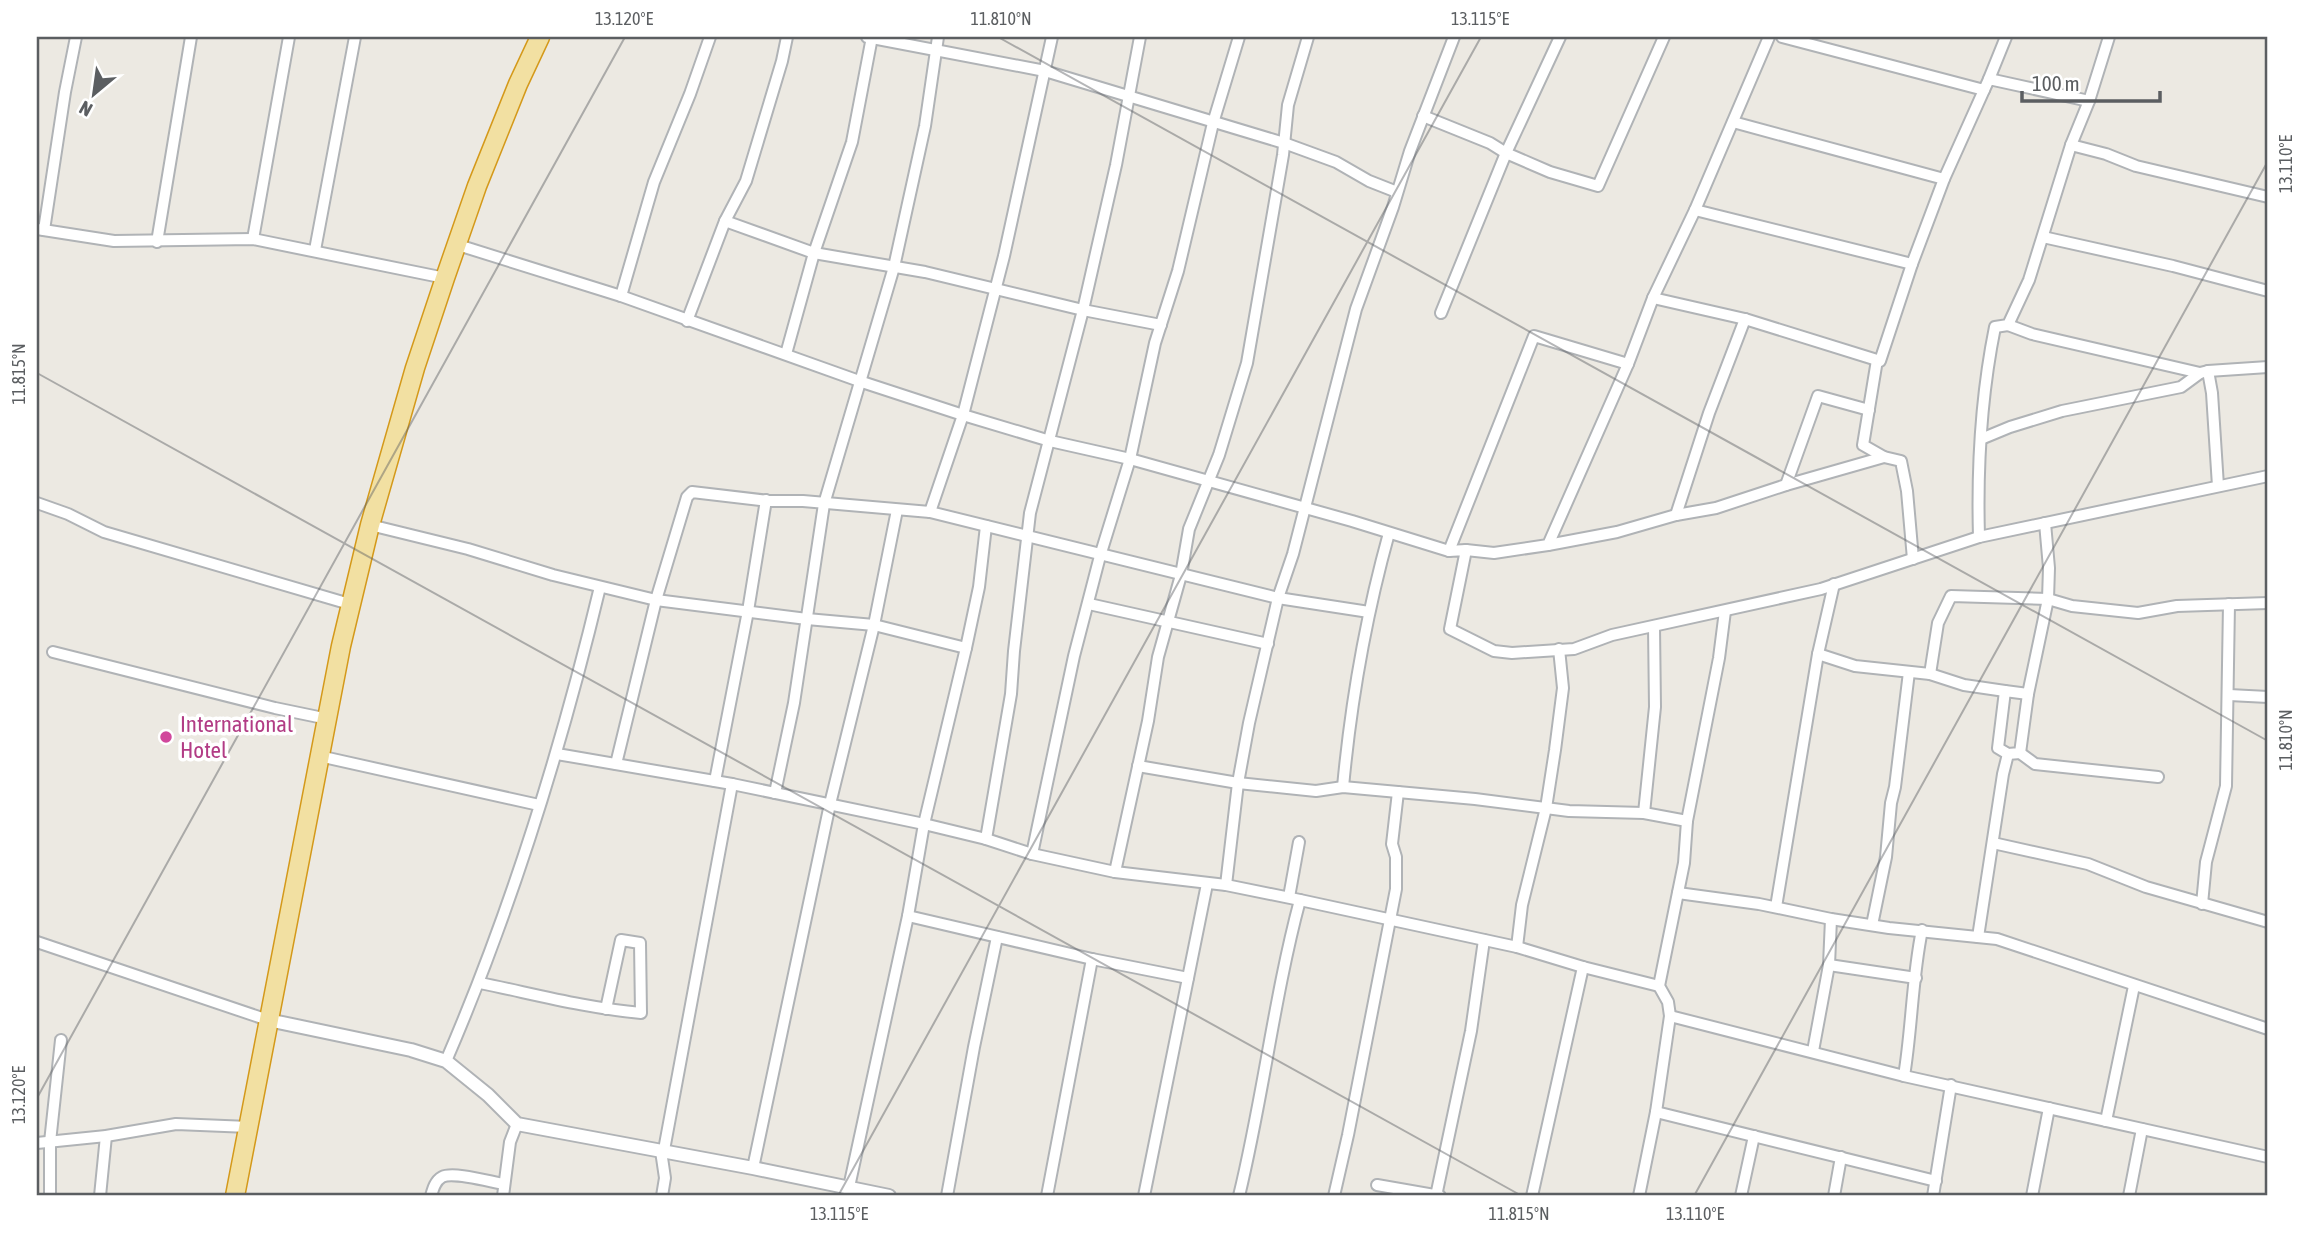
<svg xmlns="http://www.w3.org/2000/svg" width="2305" height="1233" font-family="'Asap Condensed',sans-serif">
<rect width="100%" height="100%" fill="#ece9e2"/>
<g fill="none" stroke-linecap="round" stroke-linejoin="round">
<defs>
<g id="minor">
<polyline points="867,37 1045,71 1284,143 1336,162 1369,181 1397,192"/>
<polyline points="1782,37 1984,90 1989,79 2089,101"/>
<polyline points="1989,79 2006,37"/>
<polyline points="1423,116 1490,143 1506,153 1550,172 1598,186 1664,37"/>
<polyline points="1733,122 1944,179"/>
<polyline points="2071,145 2106,154 2136,166 2268,197"/>
<polyline points="1695,210 1912,264"/>
<polyline points="725,221 814,253 925,272 1083,310 1161,325"/>
<polyline points="37,229 114,241 253,239 445,278"/>
<polyline points="44,230 65,92 76,37"/>
<polyline points="2043,237 2173,266 2268,291"/>
<polyline points="253,239 289,37"/>
<polyline points="157,242 191,37"/>
<polyline points="458,245 621,296 862,382 963,415 1050,441 1130,459 1352,521 1449,551 1466,550 1450,629 1494,651 1512,653 1574,649 1612,635 1821,589 1979,537 2268,476"/>
<polyline points="315,250 355,37"/>
<polyline points="621,296 654,182 690,94 710,37"/>
<polyline points="1653,298 1745,319 1877,360"/>
<polyline points="1441,313 1506,153 1560,37"/>
<polyline points="687,321 725,221 746,181 782,61 787,37"/>
<polyline points="2008,325 2032,334 2200,373"/>
<polyline points="786,354 814,253 852,142 872,37"/>
<polyline points="2208,371 2212,393 2218,486"/>
<polyline points="1981,439 2010,427 2062,411 2181,387 2200,373 2208,371 2268,367"/>
<polyline points="1786,485 1818,396 1869,410"/>
<polyline points="37,503 68,514 104,532 353,605"/>
<polyline points="930,512 963,415 1004,256 1052,37"/>
<polyline points="1676,515 1709,413 1745,319"/>
<polyline points="370,525 468,549 553,575 656,600 807,619 874,625 966,648"/>
<path d="M1979,537C1977,467 1981,396 1995,327L2008,325L2029,280L2071,145L2089,101L2109,37"/>
<polyline points="1548,545 1617,532 1676,515 1716,508 1786,485 1884,457"/>
<polyline points="1466,550 1494,553 1548,545 1628,364 1653,298 1695,210 1769,37"/>
<polyline points="1449,551 1534,336 1628,364"/>
<polyline points="1913,559 1907,491 1901,461 1884,457 1863,445 1877,360 1880,361 1912,264 1944,179 1984,90"/>
<polyline points="1089,604 1268,644"/>
<polyline points="53,652 275,708 328,719"/>
<polyline points="1818,654 1855,666 1930,674 1964,685 2005,691"/>
<polyline points="1930,674 1938,623 1951,596 2048,599 2072,606 2138,613 2177,606 2268,603"/>
<polyline points="2229,695 2268,697"/>
<polyline points="2020,753 2035,764 2158,777"/>
<polyline points="557,754 732,784 924,824 986,839 1032,854 1115,872 1226,885 1300,900 1517,947 1583,967 1659,986"/>
<polyline points="2008,754 1998,748 2005,691 2028,694"/>
<polyline points="319,756 539,805"/>
<polyline points="616,764 656,600 687,497 692,492 769,501 803,501 930,512 1278,598 1369,612"/>
<polyline points="1138,766 1238,783 1316,791 1343,787 1475,799 1569,811 1644,813 1687,821"/>
<polyline points="715,781 748,611 766,500"/>
<path d="M1343,787C1351,701 1366,616 1389,533"/>
<polyline points="775,793 794,703 824,504 894,267 925,126 938,37"/>
<polyline points="1644,813 1655,707 1654,627"/>
<polyline points="986,839 1011,694 1014,651 1030,513 1083,310 1116,165 1140,37"/>
<polyline points="1993,843 2088,864 2146,887 2268,922"/>
<polyline points="1032,854 1074,656 1100,556 1130,459 1155,343 1178,271 1213,123 1239,37"/>
<polyline points="1115,872 1148,721 1158,657 1181,575 1189,529 1219,455 1247,363 1283,155 1288,105 1308,37"/>
<polyline points="1226,885 1238,783 1249,723 1278,598 1293,554 1356,309 1393,207 1410,151 1454,37"/>
<polyline points="1678,893 1759,904 1831,919 1889,928 1997,939 2268,1029"/>
<polyline points="1289,897 1299,842"/>
<polyline points="2202,904 2206,862 2226,786 2229,604"/>
<polyline points="1776,907 1818,654 1834,584"/>
<polyline points="908,916 1092,959 1188,978"/>
<polyline points="1872,925 1886,857 1891,803 1895,787 1909,672"/>
<polyline points="1978,937 2003,774 2008,754 2020,753 2028,694 2048,599 2049,568 2045,523"/>
<polyline points="37,942 268,1020"/>
<polyline points="1517,947 1522,905 1546,808 1555,750 1563,688 1559,649"/>
<polyline points="1829,965 1831,919"/>
<path d="M480,983C534,994 586,1008 641,1013L640,943L621,940L606,1009"/>
<polyline points="1670,1016 1904,1076 2268,1157"/>
<polyline points="1813,1051 1829,965 1916,978"/>
<path d="M446,1061C512,908 561,749 600,587"/>
<path d="M1904,1076C1912,1028 1912,978 1922,930"/>
<polyline points="1656,1112 1936,1181"/>
<polyline points="2106,1121 2134,986"/>
<polyline points="37,1143 106,1136 176,1124 249,1127"/>
<polyline points="664,1150 732,784"/>
<polyline points="661,1151 665,1178 662,1196"/>
<polyline points="753,1168 830,804 874,625 897,510"/>
<polyline points="1377,1185 1440,1196"/>
<polyline points="849,1187 908,916 924,824 966,648 979,587 986,526"/>
<polyline points="50,1196 50,1142 61,1040"/>
<polyline points="100,1196 106,1136"/>
<path d="M431,1196C433,1189 435,1181 442,1177C453,1171 491,1182 504,1184"/>
<polyline points="503,1196 510,1142 517,1124"/>
<polyline points="947,1196 974,1047 997,937"/>
<polyline points="1047,1196 1092,959"/>
<polyline points="1144,1196 1207,884"/>
<path d="M1239,1196C1263,1098 1274,997 1300,900"/>
<polyline points="1334,1196 1348,1135 1396,889 1396,857 1392,844 1398,792"/>
<polyline points="1436,1196 1471,1031 1484,940"/>
<polyline points="1532,1196 1583,967"/>
<polyline points="1639,1196 1656,1112 1670,1016 1668,1002 1659,986 1684,863 1687,821 1719,658 1725,611"/>
<polyline points="1741,1196 1754,1136"/>
<polyline points="1834,1196 1841,1157"/>
<polyline points="1933,1196 1951,1085"/>
<polyline points="2032,1196 2049,1108"/>
<polyline points="2129,1196 2142,1129"/>
</g>
<polyline id="tertiary" points="268,1020 411,1050 446,1061 488,1095 517,1124 753,1168 889,1196"/>
<polyline id="trunk" points="235,1196 341,646 370,525 415,368 445,278 477,186 518,84 540,37"/>
</defs>
<use href="#minor" stroke="#b0b3b6" stroke-width="14"/>
<use href="#tertiary" stroke="#b0b3b6" stroke-width="16"/>
<use href="#trunk" stroke="#d4991a" stroke-width="21"/>
<use href="#minor" stroke="#fff" stroke-width="10"/>
<use href="#tertiary" stroke="#fff" stroke-width="12"/>
<use href="#trunk" stroke="#f2e0a2" stroke-width="18"/>
</g>
<path fill="none" stroke="#5b5e61" stroke-width="2" stroke-opacity="0.45" d="M998,37L2268,741M37,373L1522,1196M37,1098L625,37M838,1196L1481,37M1694,1196L2268,161"/>
<circle fill="#d1479c" stroke="#fff" stroke-width="2.5" cx="166" cy="737" r="7"/>
<g text-anchor="middle" dominant-baseline="central" stroke-width="7" stroke-linejoin="round" paint-order="stroke">
<g font-size="23" fill="#b23c85" stroke="#fff" text-anchor="start">
<text x="180" y="724">International<tspan x="180" dy="26">Hotel</tspan></text>
</g>
</g>
<rect width="2305" height="1233" fill="none" stroke="#ffffff" stroke-width="77"/>
<g transform="translate(94 94) rotate(209)" stroke="#ffffff" stroke-width="5" paint-order="stroke">
<path d="M0-5L12 26L0 18L-12 26Z" fill="#5b5e61"/>
<text y="-10" font-size="19" font-weight="bold" text-anchor="middle" fill="#5b5e61">N</text>
</g>
<path d="M2022 91v10h138v-10" fill="none" stroke="#5b5e61" stroke-width="3.5"/>
<text x="2032" y="91" font-size="21" fill="#5b5e61" stroke="#ffffff" stroke-width="5" paint-order="stroke">100 m</text>
<rect x="38" y="38" width="2228" height="1156" fill="none" stroke="#5b5e61" stroke-width="2.5"/>
<g font-size="18" text-anchor="middle" fill="#5b5e61">
<text x="624" y="25">13.120°E</text>
<text x="1001" y="25">11.810°N</text>
<text x="1480" y="25">13.115°E</text>
<text transform="translate(2286 164) rotate(-90)" y="6">13.110°E</text>
<text transform="translate(19 374) rotate(-90)" y="6">11.815°N</text>
<text transform="translate(2286 740) rotate(-90)" y="6">11.810°N</text>
<text transform="translate(19 1095) rotate(-90)" y="6">13.120°E</text>
<text x="839" y="1220">13.115°E</text>
<text x="1519" y="1220">11.815°N</text>
<text x="1695" y="1220">13.110°E</text>
</g>
</svg>
